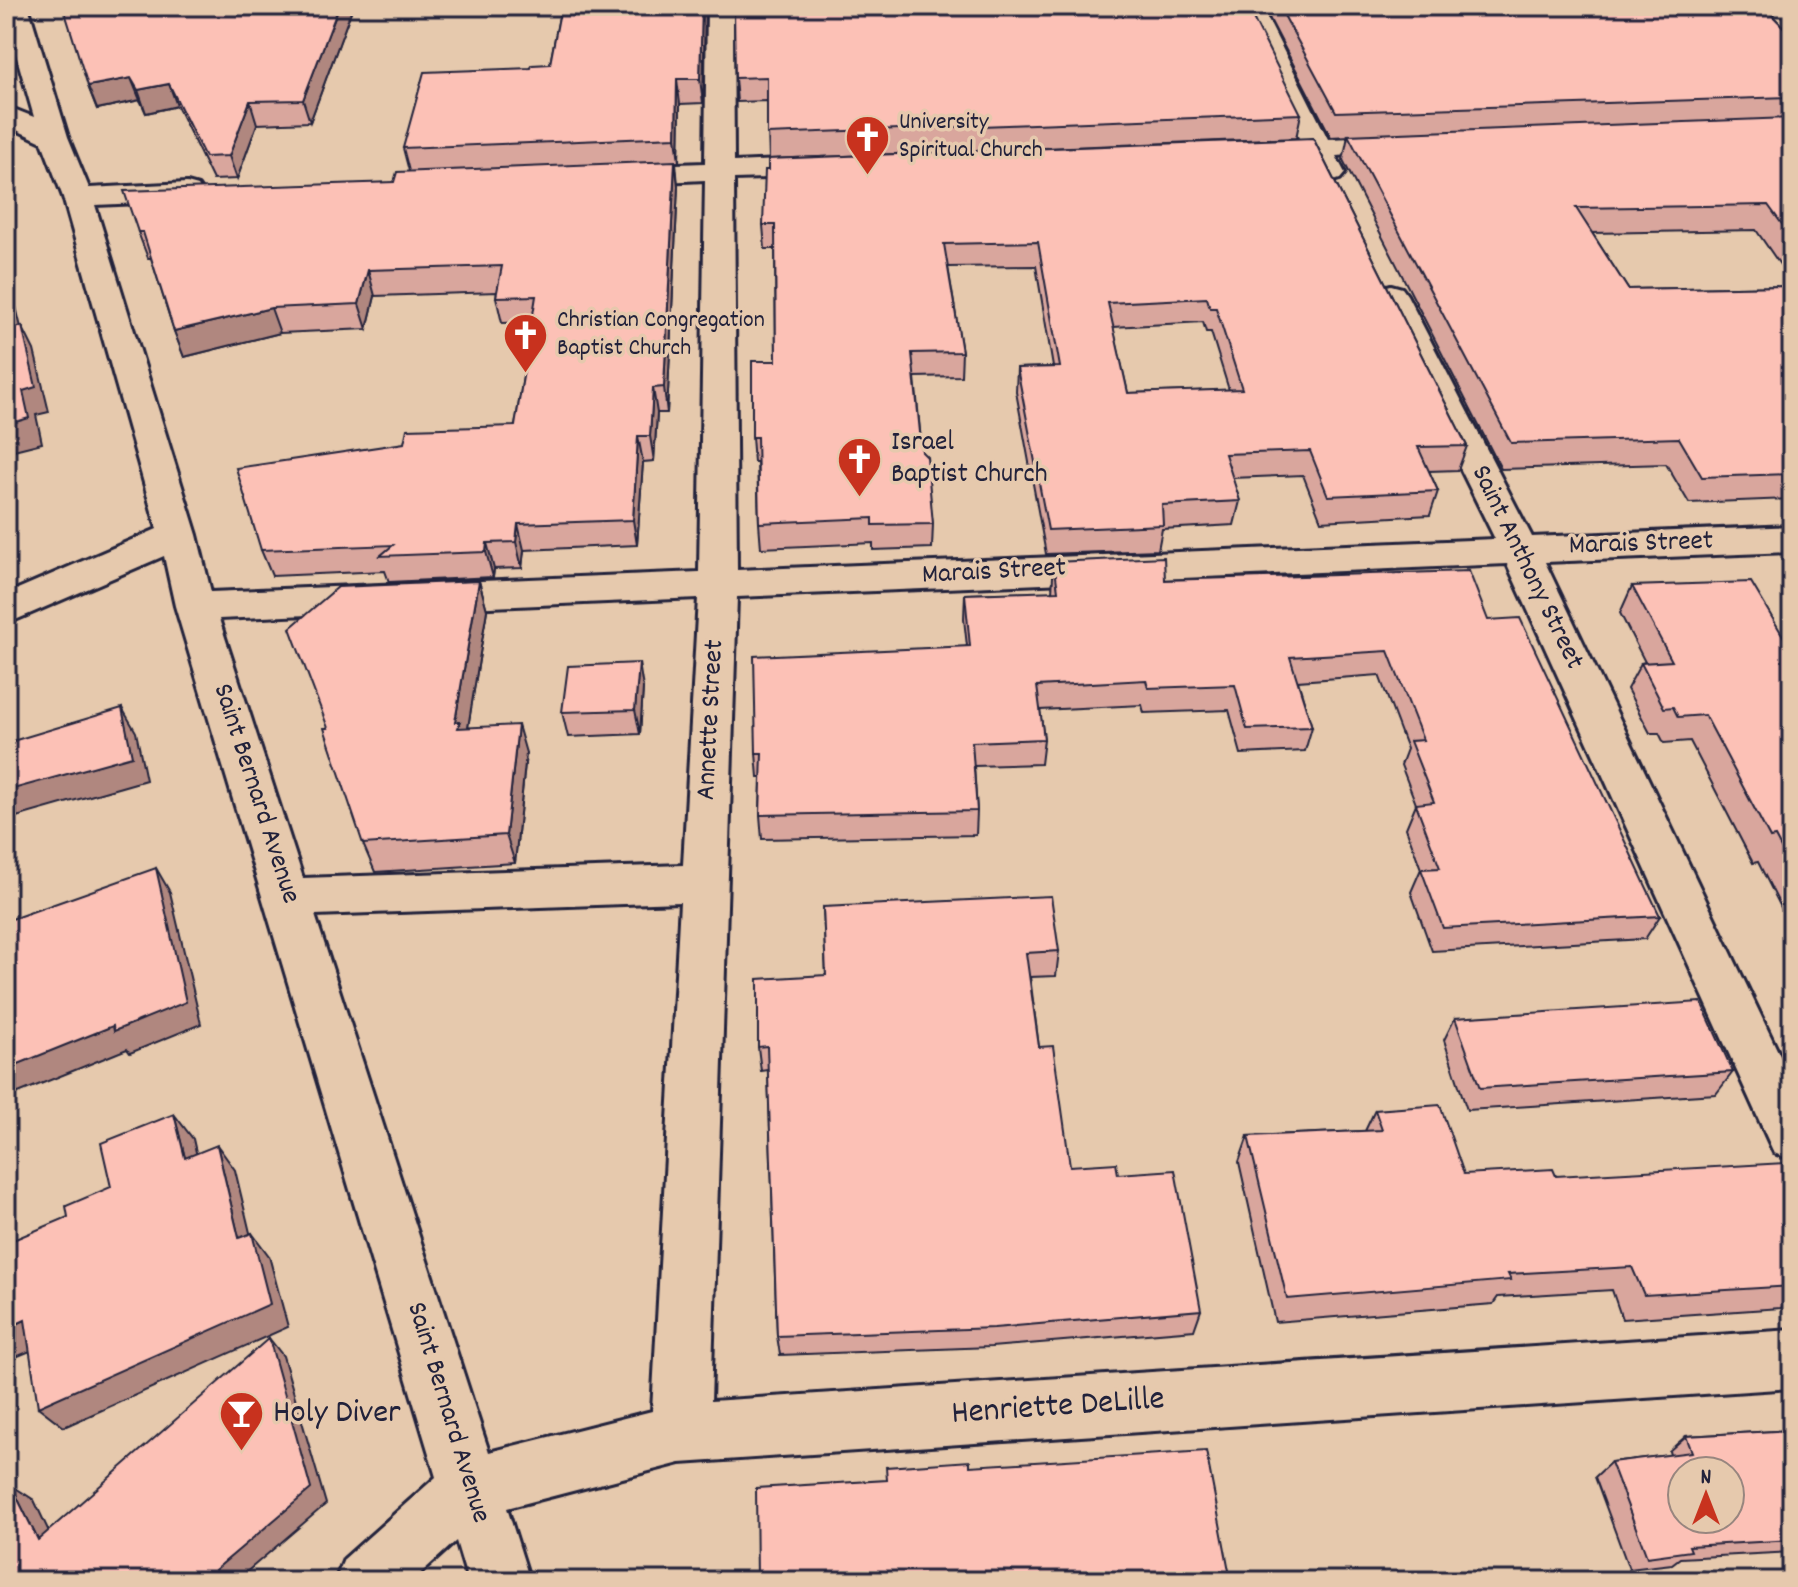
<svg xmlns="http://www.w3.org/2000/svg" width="1798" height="1587" font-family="Dekko,sans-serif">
<rect width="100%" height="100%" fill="#e6c9ad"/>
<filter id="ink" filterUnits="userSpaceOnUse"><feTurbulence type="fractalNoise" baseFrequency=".0125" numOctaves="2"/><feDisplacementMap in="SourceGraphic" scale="16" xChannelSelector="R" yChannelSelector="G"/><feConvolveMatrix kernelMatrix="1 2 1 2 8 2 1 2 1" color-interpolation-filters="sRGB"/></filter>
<g filter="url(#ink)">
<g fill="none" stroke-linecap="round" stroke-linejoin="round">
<defs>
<g id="minor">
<path d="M6,6H28L68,137L89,188L187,183L198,186L202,192L198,198L187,201L95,205L197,535L211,592L699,572L705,180L619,184L609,181L604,175L609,169L619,166L705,163L707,6H733L734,162L826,158L836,161L841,167L836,173L826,176L734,179L737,570L1495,539L1375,295L1380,288L1391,285L1402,288L1407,295L1532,537L1792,526V552L1545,562L1792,1081V1160L1774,1153L1507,564L737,597L711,1401L1792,1330V1388L680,1463L507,1508L530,1581H468L456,1541L412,1581H335L344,1559L436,1477L175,606L164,556L6,624V594L157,529L63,197L42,142L6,125V106L34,117L6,19ZM698,598L683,865L303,878L219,619ZM680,902L652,1411L489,1452L315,915Z"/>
<polygon points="1235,6 1261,6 1328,139 1406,136 1416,139 1420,145 1416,151 1336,156 1345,173 1340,179 1330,182 1320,179 1308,157 1249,156 1245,150 1249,144 1300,140"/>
<polygon points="1752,6 1779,6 1792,18 1792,41 1783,39"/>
</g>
</defs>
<use href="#minor" stroke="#22223b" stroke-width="6"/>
<use href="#minor" fill="#e6c9ad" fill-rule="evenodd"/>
</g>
<g fill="#d9a69d" stroke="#22223b" stroke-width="2" fill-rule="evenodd">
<polygon points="353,6 310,122 257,124 237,179 213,180 177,106 146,113 140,100 97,109 88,86"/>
<polygon points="561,6 705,6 703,103 680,104 679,162 676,162 678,186 667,413 657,413 654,461 643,462 637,545 524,550 522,568 494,569 493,577 389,582 385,571 272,576 261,550 515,426 532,322 502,323 496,297 497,292 375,296 367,329 280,333 184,357 174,331 151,258 148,258 138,232 394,182 409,171 403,148 531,68 550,64"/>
<polygon points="734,6 1301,114 1296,138 769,159 767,101 737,102 735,78"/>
<polygon points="1263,6 1777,6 1773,16 1792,36 1792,282 1756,230 1592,233 1628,289 1792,286 1792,499 1689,503 1666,464 1501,469 1343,160 1348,136 1331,137"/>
<polygon points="1783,6 1792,6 1792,14"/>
<path d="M1313,138L1467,446L1458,470L1429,471L1438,491L1430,515L1321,521L1303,475L1232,478L1240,501L1234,525L1162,529L1158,550L1046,554L1016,392L1017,368L1053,367L1036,266L948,267L962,352L961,376L915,377L922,452L933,524L932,548L873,550V543L761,548L759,523L757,462H754L752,437L776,361L775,249H765L763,225ZM1203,322L1206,332H1211L1229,390L1128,393L1113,327Z"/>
<polygon points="1054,562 1165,580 1488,620 1660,916 1645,939 1432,951 1411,892 1421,869 1406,828 1416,804 1401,765 1407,749 1379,675 1298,681 1312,727 1305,751 1241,754 1229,710 1144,713 1142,705 1040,710 1044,739 1041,764 974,766 977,811 976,835 762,839 760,815 761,777 758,777 756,753 967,646 964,619 965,594 1052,592"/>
<polygon points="479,581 487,610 468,727 526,753 515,863 375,872 363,844"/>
<polygon points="1632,586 1792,651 1792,929 1758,862 1753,863 1690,741 1664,743 1659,733 1650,733 1627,689 1641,663 1645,662 1620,613"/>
<polygon points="643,688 640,734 568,737 562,712"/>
<polygon points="823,907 1059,951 1056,976 1030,977 1039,1047 1070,1166 1118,1174 1201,1310 1194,1330 991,1347 780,1355 777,1336 768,1070 761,1071 758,1047 826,975"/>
<polygon points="1455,1018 1733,1072 1716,1094 1467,1110 1444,1040"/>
<polygon points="1375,1110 1464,1174 1556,1176 1792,1178 1792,1298 1781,1308 1622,1319 1612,1290 1498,1297 1493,1304 1275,1322 1239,1162 1248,1136 1365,1131"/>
<polygon points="1792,1430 1792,1552 1680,1558 1672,1564 1629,1569 1595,1477 1611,1462 1670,1455 1669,1451 1686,1436"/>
</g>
<g fill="#b0877f" stroke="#22223b" stroke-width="2">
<polygon points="339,6 353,6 310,122 303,100"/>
<polygon points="702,6 705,6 703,103 700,79"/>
<polygon points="131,78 140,100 97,109 88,86"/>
<polygon points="677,79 680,104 679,162 676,137"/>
<polygon points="169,84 177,106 146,113 138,90"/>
<polygon points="250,101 257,124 237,179 229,156"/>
<polygon points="675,161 678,186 667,413 664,387"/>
<polygon points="6,266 27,352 15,328 6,290"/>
<polygon points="368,270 375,296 367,329 359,304"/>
<polygon points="271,308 280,333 184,357 174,331"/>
<polygon points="22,326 34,350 49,412 36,415 42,443 6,452 6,425 23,391"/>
<polygon points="653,388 657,413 654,461 650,436"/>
<polygon points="638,436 643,462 637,545 633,520"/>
<polygon points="518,524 524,550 522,568 516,542"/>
<polygon points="487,543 494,569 493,577 486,552"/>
<polygon points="479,581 487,610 466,740 455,722"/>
<polygon points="639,663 643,688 640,734 635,710"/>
<polygon points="122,708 136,732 146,780 6,820 6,791"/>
<polygon points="518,725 526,753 515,863 506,835"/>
<polygon points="156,868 170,892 201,1024 130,1053 127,1049 6,1098 6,1069"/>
<polygon points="174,1114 193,1139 203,1183 185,1158"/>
<polygon points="217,1145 235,1170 257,1262 239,1238"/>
<polygon points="252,1233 269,1256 288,1327 64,1427 38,1407"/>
<polygon points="25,1320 50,1343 6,1361 6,1329"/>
<polygon points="269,1338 283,1356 326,1504 236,1581 221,1581 215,1570"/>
<polygon points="11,1485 34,1500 60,1555 38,1540"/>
</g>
<g fill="#fcc1b6" stroke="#22223b" stroke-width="2" fill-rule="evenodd">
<polygon points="63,6 339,6 303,100 250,101 229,156 205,157 169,84 138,90 131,78 88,86"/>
<polygon points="561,6 702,6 700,79 677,79 676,137 403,148 424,72 531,68 532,65 550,64"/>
<polygon points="734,6 1247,6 1301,114 767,134 767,77 735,78"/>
<polygon points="1279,6 1763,6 1792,36 1792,97 1336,112"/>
<polygon points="1792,118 1792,238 1768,205 1576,208 1628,289 1792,286 1792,474 1702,477 1679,438 1511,443 1348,135"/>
<path d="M1313,138L1467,446L1418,447L1438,491L1328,496L1310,451L1225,454L1240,501L1162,505L1163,525L1048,530L1017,368L1060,367L1038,242L944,244L962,352L912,353L922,452L927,457L933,524L873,525V518L759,523L757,437H752V361H776L775,225H763L765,170H768V159ZM1207,298L1210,308H1216L1242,389L1128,393L1108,303Z"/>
<polygon points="675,161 664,387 653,388 650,436 638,436 633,520 518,524 516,542 487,543 486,552 380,556 393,545 261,550 236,468 404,443 407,429 515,426 536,296 496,297 502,266 368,270 359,304 271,308 174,331 143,232 138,232 124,191 394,182 397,172"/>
<polygon points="6,290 15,328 22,326 36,387 23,391 29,418 6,425"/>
<polygon points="1164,557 1165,580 1469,571 1488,620 1520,618 1660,916 1443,928 1421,869 1440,868 1416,804 1434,802 1410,741 1423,740 1388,651 1290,657 1312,727 1247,729 1235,685 1148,688 1146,680 1037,686 1044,739 972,742 977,811 760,815 762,753 756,753 754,656 970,646 965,594 1058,591 1054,562"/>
<polygon points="479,581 455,722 460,722 458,728 518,725 506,835 363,844 324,728 328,728 290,628 338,587"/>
<polygon points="1751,582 1792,651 1792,869 1775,837 1770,838 1705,715 1678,717 1673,707 1664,708 1641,663 1672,661 1632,586"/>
<polygon points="639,663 635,710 562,712 568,666"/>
<polygon points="122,708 132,756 6,791 6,743"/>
<polygon points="156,868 186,1002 114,1031 113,1026 6,1069 6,921"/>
<polygon points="1051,896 1059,951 1026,953 1039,1047 1053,1046 1070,1166 1116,1163 1118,1174 1175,1170 1201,1310 994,1328 777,1336 767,1046 758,1047 758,979 826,975 823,907"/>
<polygon points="1701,1002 1733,1072 1480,1088 1455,1018"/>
<polygon points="1440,1105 1464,1174 1553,1169 1556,1176 1785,1163 1792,1178 1792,1286 1644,1295 1632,1267 1508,1274 1511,1280 1287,1299 1248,1136 1382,1130 1375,1110"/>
<polygon points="174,1114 185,1158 217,1145 239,1238 252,1233 270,1304 38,1407 25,1320 6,1329 6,1243 68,1217 66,1206 111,1187 101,1143"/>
<polygon points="269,1338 311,1489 215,1570 222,1580 221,1581 6,1581 6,1488 11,1485 38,1540"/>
<path d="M1792,1430V1540L1689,1546L1691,1551L1647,1557L1611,1462L1692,1452L1686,1436ZM1682,1471H1730V1519H1682Z"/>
<polygon points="1206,1451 1231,1581 757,1581 756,1488 887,1480 886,1467 970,1461 970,1466"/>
<polygon points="1703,1571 1707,1581 1564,1581"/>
</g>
</g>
<defs>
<symbol id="church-pin" viewBox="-11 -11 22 30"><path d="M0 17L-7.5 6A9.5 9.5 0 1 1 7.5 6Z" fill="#c8321e" stroke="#e6c9ad"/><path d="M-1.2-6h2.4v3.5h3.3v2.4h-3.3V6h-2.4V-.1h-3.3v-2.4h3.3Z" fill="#fff"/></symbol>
<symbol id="bar-pin" viewBox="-11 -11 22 30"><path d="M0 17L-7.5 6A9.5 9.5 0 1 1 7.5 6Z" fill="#c8321e" stroke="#e6c9ad"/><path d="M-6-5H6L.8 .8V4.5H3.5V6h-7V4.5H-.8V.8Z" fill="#fff"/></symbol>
</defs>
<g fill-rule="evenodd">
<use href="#church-pin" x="842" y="112" width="51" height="69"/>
<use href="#church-pin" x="500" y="310" width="51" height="69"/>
<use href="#church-pin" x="834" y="434" width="51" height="69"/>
<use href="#bar-pin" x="216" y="1388" width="51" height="69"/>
</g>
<g text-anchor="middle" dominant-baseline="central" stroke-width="7" stroke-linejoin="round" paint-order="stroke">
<g font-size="24" fill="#22223b" stroke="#e6c9ad" text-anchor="start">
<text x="899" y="123">University<tspan x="899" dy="28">Spiritual Church</tspan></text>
<text x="557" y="321">Christian Congregation<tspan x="557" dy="28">Baptist Church</tspan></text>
</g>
<g font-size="28" fill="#22223b" stroke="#e6c9ad" text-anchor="start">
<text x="891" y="444">Israel<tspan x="891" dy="32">Baptist Church</tspan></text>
</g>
<g font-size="28" fill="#22223b" stroke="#e6c9ad">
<text transform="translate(1641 545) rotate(-2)">Marais Street</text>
<text transform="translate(1526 568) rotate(64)">Saint Anthony Street</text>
<text transform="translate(994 573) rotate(-3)">Marais Street</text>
<text transform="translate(712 720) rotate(-87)">Annette Street</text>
<text transform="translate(255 794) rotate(72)">Saint Bernard Avenue</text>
<text transform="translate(447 1413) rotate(73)">Saint Bernard Avenue</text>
</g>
<g font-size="34" fill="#22223b" stroke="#e6c9ad">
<text transform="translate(1058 1408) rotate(-4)">Henriette DeLille</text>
</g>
<g font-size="34" fill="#22223b" stroke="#e6c9ad" text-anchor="start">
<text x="273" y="1414">Holy Diver</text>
</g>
</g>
<rect width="1798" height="1587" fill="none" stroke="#e6c9ad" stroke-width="32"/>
<rect x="16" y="16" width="1766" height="1555" fill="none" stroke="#22223b" stroke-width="3" filter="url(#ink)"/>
<g transform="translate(1706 1495)"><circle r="38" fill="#e6c9ad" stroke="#98867f" stroke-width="2"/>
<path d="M0-6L14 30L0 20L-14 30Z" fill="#c8321e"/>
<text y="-12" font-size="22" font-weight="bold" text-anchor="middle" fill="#22223b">N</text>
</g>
</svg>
